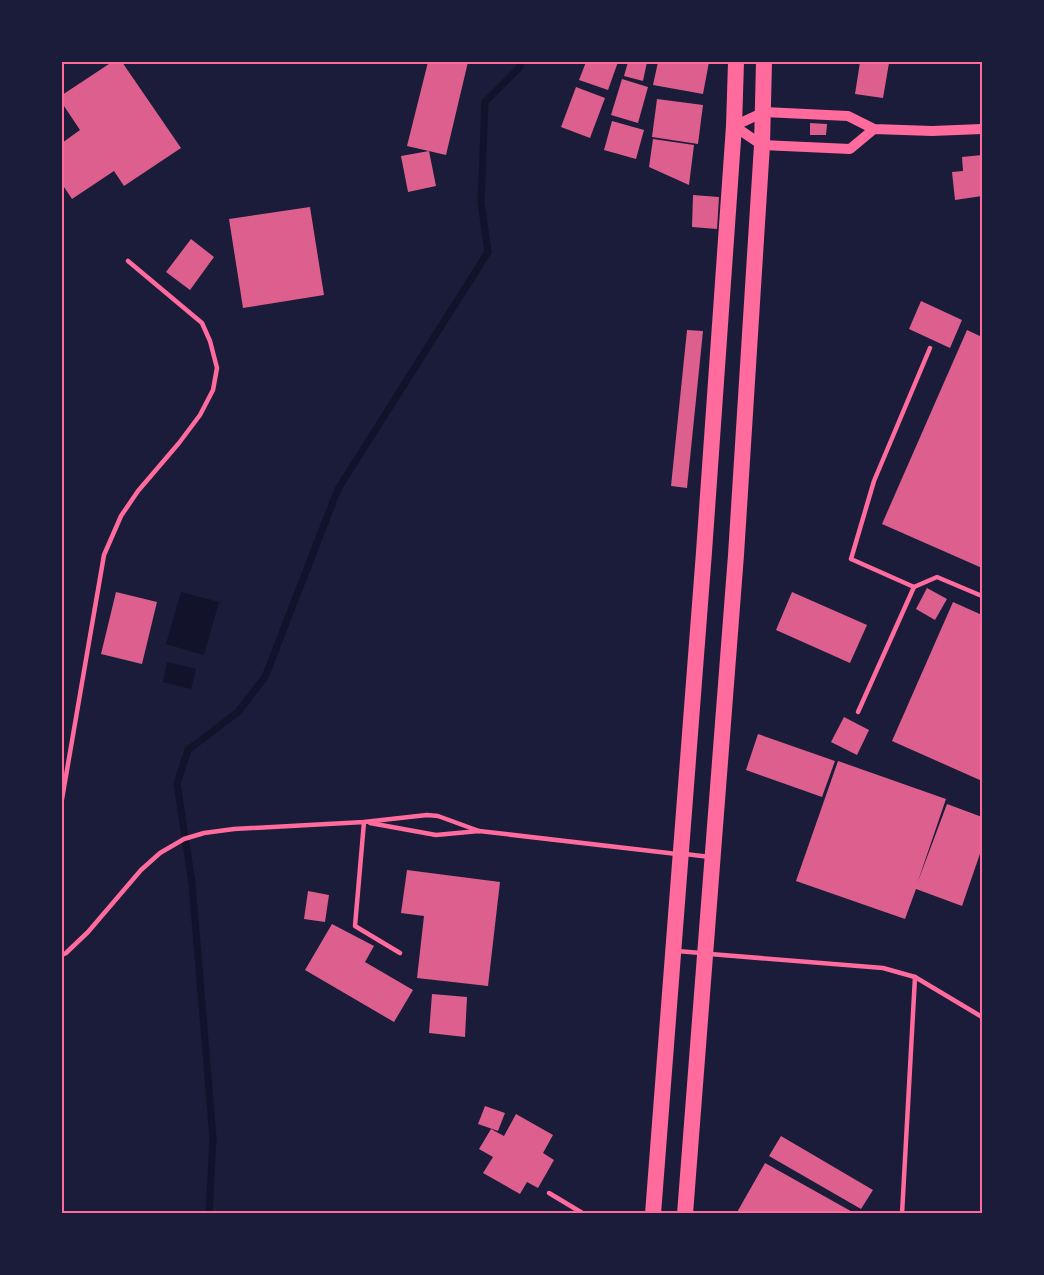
<svg xmlns="http://www.w3.org/2000/svg" width="1044" height="1275" font-family="Spectral,serif">
<rect width="100%" height="100%" fill="#1b1b3a"/>
<g fill="#12122b">
<polygon points="181,592 219,602 204,655 166,644"/>
<polygon points="167,662 196,669 191,689 163,682"/>
</g>
<g fill="none" stroke-linecap="round" stroke-linejoin="round">
<polyline stroke="#12122b" stroke-width="7" points="209,1214 213,1138 192,883 177,783 188,750 238,712 265,677 338,489 488,252 481,202 485,102 520,67 520,62"/>
</g>
<g fill="#dd5f8e">
<polygon points="112,62 122,62 181,148 124,186 114,171 72,199 62,184 62,143 80,130 62,103 62,95"/>
<polygon points="428,62 468,62 446,155 407,146"/>
<polygon points="586,62 618,62 608,90 579,80"/>
<polygon points="628,62 647,62 643,81 624,76"/>
<polygon points="658,62 709,62 703,94 653,85"/>
<polygon points="860,62 889,63 883,98 855,94"/>
<polygon points="622,79 648,87 638,123 611,115"/>
<polygon points="576,87 605,98 590,138 561,127"/>
<polygon points="657,99 703,105 698,144 652,137"/>
<polygon points="612,121 644,130 636,159 604,150"/>
<polygon points="810,123 827,124 826,135 810,135"/>
<polygon points="653,139 694,145 689,185 649,167"/>
<polygon points="429,151 436,186 408,192 401,156"/>
<polygon points="982,155 982,196 955,200 952,172 963,171 962,157"/>
<polygon points="693,195 719,197 717,229 692,227"/>
<polygon points="310,207 324,295 243,308 229,219"/>
<polygon points="191,239 214,257 190,290 166,272"/>
<polygon points="921,301 962,320 950,348 909,329"/>
<polygon points="687,330 703,331 687,488 671,486"/>
<polygon points="967,330 982,337 982,568 882,524"/>
<polygon points="927,588 947,599 935,620 916,609"/>
<polygon points="116,592 157,602 142,664 101,654"/>
<polygon points="792,592 867,625 850,663 776,630"/>
<polygon points="953,602 982,615 982,781 892,741"/>
<polygon points="844,717 869,730 857,755 831,742"/>
<polygon points="758,734 835,761 822,797 746,770"/>
<polygon points="838,761 946,799 917,884 947,804 982,817 982,848 962,906 916,889 905,919 796,881"/>
<polygon points="407,870 500,882 488,986 417,978 424,916 401,913"/>
<polygon points="308,891 329,895 325,922 304,919"/>
<polygon points="332,924 374,946 365,962 413,990 394,1022 305,970"/>
<polygon points="432,994 467,997 465,1037 429,1033"/>
<polygon points="485,1106 505,1113 498,1131 478,1124"/>
<polygon points="516,1114 553,1135 543,1153 554,1160 538,1188 527,1182 520,1194 483,1173 493,1157 479,1149 491,1129 504,1136"/>
<polygon points="781,1136 873,1190 861,1209 769,1156"/>
<polygon points="765,1163 856,1214 736,1214"/>
</g>
<g fill="none" stroke-linecap="round" stroke-linejoin="round">
<g stroke="#ff6b9d" stroke-width="4.5">
<polyline points="930,348 874,481 851,559 914,587 937,577 982,596"/>
<polyline points="858,712 914,587"/>
<polyline points="62,799 104,555 121,516 138,491 179,443 200,415 213,390 217,368 210,341 202,323 128,261"/>
<polyline points="364,822 355,926 400,953"/>
<polyline points="370,823 436,835 479,831 677,854"/>
<polyline points="685,854 710,857"/>
<polyline points="677,951 701,953"/>
<polyline points="710,954 883,968 915,977 982,1017"/>
<polyline points="62,955 66,953 88,932 141,870 160,853 184,839 204,833 234,829 364,822 427,815 438,816 479,831"/>
<polyline points="549,1193 584,1214"/>
<polyline points="902,1214 915,977"/>
</g>
<polyline stroke="#ff6b9d" stroke-width="10" points="874,129 850,149 762,145 734,126 764,112 848,116 874,129 932,131 982,129"/>
<g stroke="#ff6b9d" stroke-width="16">
<polyline points="653,1214 704,552 734,126 736,62"/>
<polyline points="685,1214 736,555 762,145 764,62"/>
</g>
</g>
<rect width="1044" height="1275" fill="none" stroke="#1b1b3a" stroke-width="126"/>
<rect x="63" y="63" width="918" height="1149" fill="none" stroke="#ff6b9d" stroke-width="2"/>
</svg>
